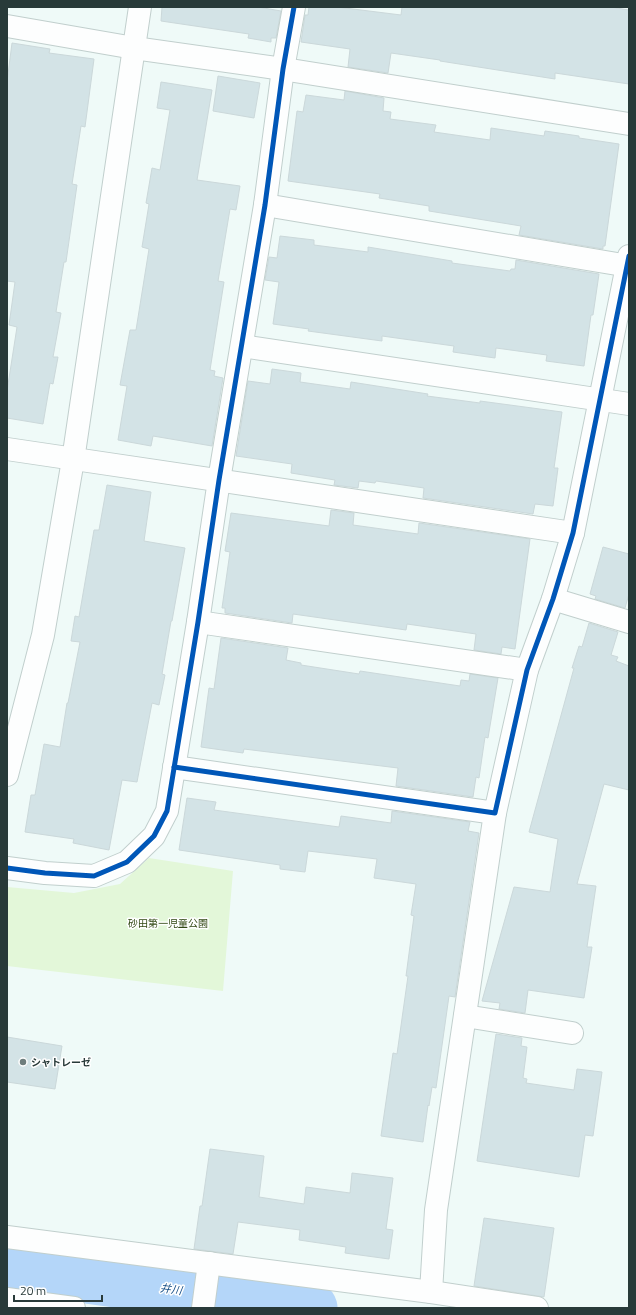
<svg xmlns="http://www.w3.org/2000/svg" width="636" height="1315" font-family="'Titillium Web','Noto Sans JP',sans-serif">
<rect width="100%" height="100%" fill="#effaf8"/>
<polygon fill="#e3f7d9" points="149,858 233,871 223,991 7,966 7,887 74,893 120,884"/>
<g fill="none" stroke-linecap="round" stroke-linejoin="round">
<polyline stroke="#b4d6f9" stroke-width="53" points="7,1266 311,1308"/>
</g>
<g fill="#d3e3e6" stroke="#cbd8da">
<polygon points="162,7 258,7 281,11 276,38 271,38 271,42 248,38 249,34 161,21"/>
<polygon points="309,7 337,7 401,15 402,7 611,7 629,10 629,84 555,73 555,79 440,61 440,60 391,53 388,73 348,67 350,49 301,42 305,15 308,15"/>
<polygon points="12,43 50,49 49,53 94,59 85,127 81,126 72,184 77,185 66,262 64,262 56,312 61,313 53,357 58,357 53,384 50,383 43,424 7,418 7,391 17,327 9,325 15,282 7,281 7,82"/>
<polygon points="218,76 260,83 254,118 213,111"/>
<polygon points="161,82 212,90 197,180 240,186 236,210 230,209 218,281 224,282 210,370 215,371 214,376 223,378 212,446 153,436 151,446 118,440 127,386 120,385 130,330 136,330 149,249 142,247 149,204 146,203 152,168 160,170 170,110 157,108"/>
<polygon points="345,91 384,98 383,111 391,112 390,119 436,125 434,132 490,140 491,128 544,136 545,131 579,136 579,138 619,144 605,246 603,246 603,249 519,235 521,226 429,211 429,206 379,198 380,194 288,181 297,111 303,112 306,95 344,100"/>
<polygon points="280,236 314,240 314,245 368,252 368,247 452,261 452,263 510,271 511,269 515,269 516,260 599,274 593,315 591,315 584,366 546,361 547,355 496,348 495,358 453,352 454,346 382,336 382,341 308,331 309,329 273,324 279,282 265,280 269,257 277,258"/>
<polygon points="272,369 301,373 300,382 350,389 351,382 428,394 427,396 480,403 480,401 562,412 554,468 558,468 553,506 535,504 533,514 423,498 424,488 376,481 375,483 359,481 358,488 334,485 335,480 291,473 292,464 236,456 248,381 270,384"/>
<polygon points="107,485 151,492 144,541 185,548 172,621 171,621 162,674 165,675 159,705 152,703 137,782 122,780 109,850 73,843 74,839 25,832 31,795 35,795 44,744 60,747 67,703 68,703 80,642 71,641 75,616 79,617 94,530 99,530"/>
<polygon points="331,510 354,513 353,525 418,534 419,523 530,539 515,649 502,647 501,654 474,650 476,634 407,624 406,630 293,614 292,623 225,613 225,608 222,608 230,552 225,551 231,513 329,526"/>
<polygon points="603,547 629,554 629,594 625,608 595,599 596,596 590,594"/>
<polygon points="589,623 618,632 611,655 618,657 616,661 629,666 629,790 604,784 577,884 596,886 587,947 592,947 584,998 528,990 525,1013 499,1009 500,1003 482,1001 514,887 550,892 558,839 529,832 574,668 572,668 579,646 582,647"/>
<polygon points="221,638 288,648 286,660 301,663 301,665 359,674 360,671 460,686 461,680 469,681 470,674 498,678 488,738 485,737 479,778 476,777 473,797 396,786 398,768 244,749 243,753 201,747 209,688 214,689"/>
<polygon points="187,798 216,802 214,810 339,827 341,816 391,823 392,811 470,822 468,831 479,833 455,997 449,996 436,1088 432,1087 429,1106 428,1105 423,1142 381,1136 393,1053 397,1054 408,976 406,976 414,916 411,915 416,884 374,878 377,859 308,851 305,872 280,869 280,865 179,850"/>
<polygon points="496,1034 522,1038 521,1046 527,1047 523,1078 527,1079 526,1083 574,1090 577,1069 602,1072 593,1136 585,1135 579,1177 477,1161"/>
<polygon points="7,1037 62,1046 55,1089 7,1082"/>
<polygon points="210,1149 264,1156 259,1197 304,1204 306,1187 350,1193 352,1173 393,1178 386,1229 393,1230 389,1259 345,1253 346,1247 299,1240 300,1230 238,1222 233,1254 194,1249 200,1206 202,1206"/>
<polygon points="484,1218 554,1228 544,1297 474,1286"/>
</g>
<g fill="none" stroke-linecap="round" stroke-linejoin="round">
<defs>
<g id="minor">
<polyline points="7,26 134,48 283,69 629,124"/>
<polyline points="265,205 629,266"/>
<polyline points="242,346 629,404"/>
<polyline points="7,449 573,533"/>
<polyline points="553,599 629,622"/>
<polyline points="198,622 527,670"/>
<polyline points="174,767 495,813 527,670 553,599 573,533 629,256"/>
<polyline points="7,775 43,635 73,460 140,7"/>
<polyline points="7,868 45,873 94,876 127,862 154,836 167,811 198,622 219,480 265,205 283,69 294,7"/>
<polyline points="465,1016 572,1033"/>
<polyline points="7,1237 431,1292 537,1308"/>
<polyline points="431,1292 436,1210 495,813"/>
<polyline points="203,1308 209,1263"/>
</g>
<polyline id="major" points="7,1299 74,1308"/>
</defs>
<use href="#minor" stroke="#c1cfcd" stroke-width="24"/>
<use href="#major" stroke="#c1cfcd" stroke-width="24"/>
<use href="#minor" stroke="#fdfefe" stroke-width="22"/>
<use href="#major" stroke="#fdfefe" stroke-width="22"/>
<defs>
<g id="cycleway">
<polyline points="174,767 495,813 527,670 553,599 573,533 629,256"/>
<polyline points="7,868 45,873 94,876 127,862 154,836 167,811 198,622 219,480 265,205 283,69 294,7"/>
</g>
</defs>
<use href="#cycleway" stroke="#fff" stroke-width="8"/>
<use href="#cycleway" stroke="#0057b8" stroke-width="5"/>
</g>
<circle fill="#6e7d7c" stroke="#fff" stroke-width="1.5" cx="23" cy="1062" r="4"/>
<g text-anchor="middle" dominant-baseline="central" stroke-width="3" stroke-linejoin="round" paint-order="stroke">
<g font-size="10" fill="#304712" stroke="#fff">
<text x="168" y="923">砂田第一児童公園</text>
</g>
<g font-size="10" font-weight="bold" fill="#283a39" stroke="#fff" text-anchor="start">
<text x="31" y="1062">シャトレーゼ</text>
</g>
<g font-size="11" font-style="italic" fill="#185088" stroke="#fff">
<text transform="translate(171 1289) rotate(8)">井川</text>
</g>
</g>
<rect width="636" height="1315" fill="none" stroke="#283a39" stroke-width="16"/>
<path d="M14 1295v6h88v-6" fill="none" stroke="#283a39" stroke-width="2"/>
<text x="20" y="1295" font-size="12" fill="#283a39" stroke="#ffffff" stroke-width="3" paint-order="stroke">20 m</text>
</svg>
